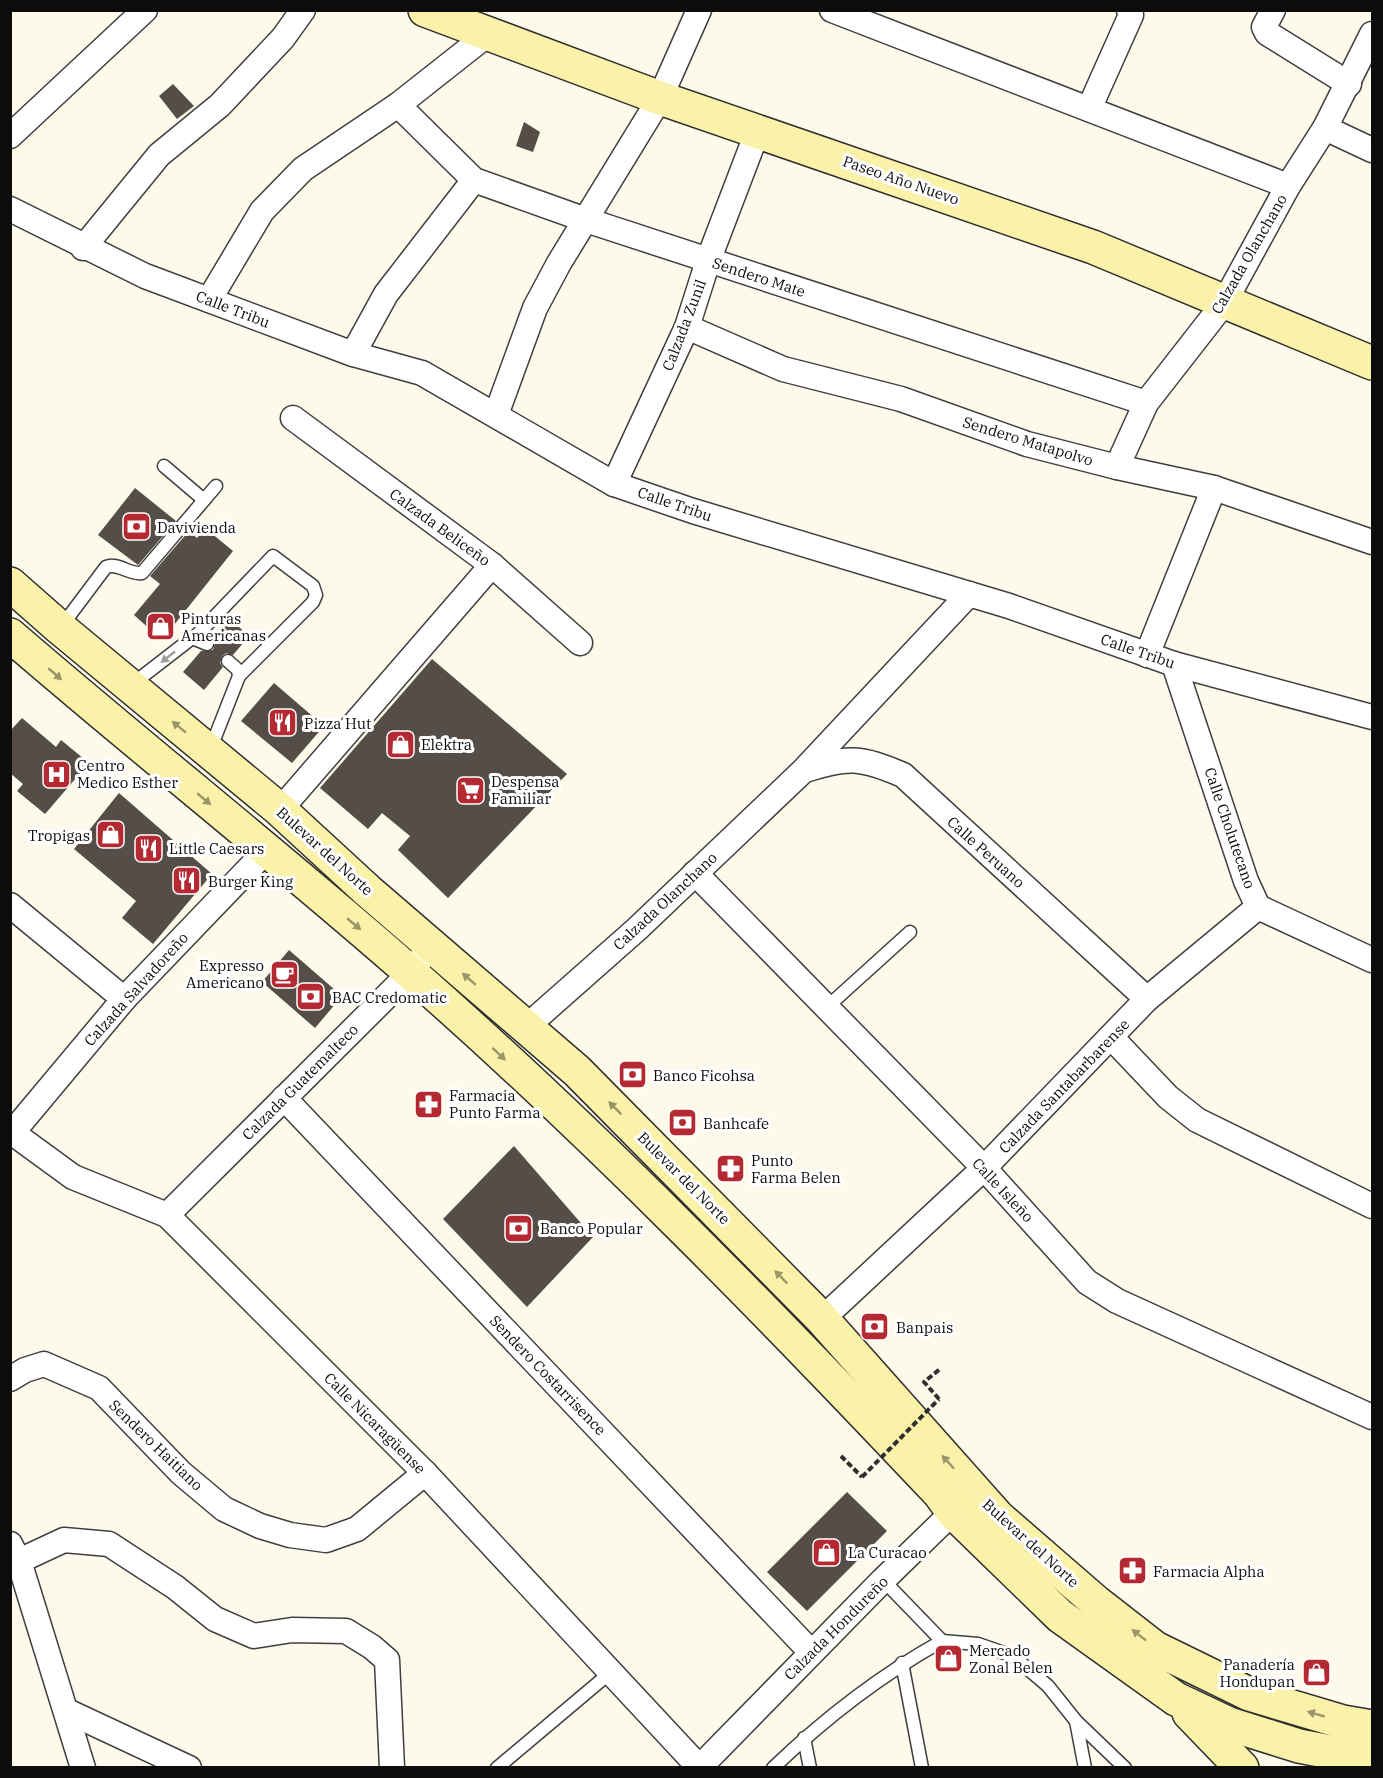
<svg xmlns="http://www.w3.org/2000/svg" width="1383" height="1778" font-family="'IBM Plex Serif',serif">
<rect width="100%" height="100%" fill="#fefaeb"/>
<g fill="#544d48">
<polygon points="173,84 194,106 177,119 159,96"/>
<polygon points="524,122 540,132 533,152 516,146"/>
<polygon points="135,488 176,521 138,565 98,535"/>
<polygon points="205,528 233,551 162,640 134,615 160,584 150,576 189,531 197,538"/>
<polygon points="229,618 249,636 233,655 226,653 222,656 220,663 223,667 204,690 183,672 201,651 213,650 215,643 212,638"/>
<polygon points="432,659 567,774 448,898 398,850 410,836 382,813 368,829 320,788"/>
<polygon points="274,683 324,726 292,763 241,721"/>
<polygon points="22,718 56,747 61,740 89,763 45,814 17,791 23,784 10,773 10,731"/>
<polygon points="119,793 212,874 153,944 122,918 136,901 74,849"/>
<polygon points="289,950 342,996 315,1028 262,982"/>
<polygon points="514,1146 593,1237 527,1307 443,1219"/>
<polygon points="847,1492 887,1531 807,1611 767,1572"/>
</g>
<g fill="none" stroke-linecap="round" stroke-linejoin="round">
<defs>
<g id="lane">
<polyline points="164,466 204,500"/>
<path d="M61,627L106,567C118,562 129,575 142,573L216,486"/>
<polyline points="195,637 273,556 313,586 316,595 313,602 239,676"/>
<polyline points="130,686 192,638 207,644"/>
<polyline points="210,750 239,676 238,670 228,661"/>
<polyline points="826,1008 910,932"/>
<polyline points="942,1641 978,1644 1013,1656 1048,1686 1076,1721 1125,1768"/>
<polyline points="902,1663 922,1768"/>
<polyline points="1076,1721 1085,1768"/>
<polyline points="804,1738 810,1768"/>
<polyline points="497,1768 611,1672"/>
<path d="M773,1768C824,1719 881,1675 942,1641L883,1580"/>
</g>
<g id="street">
<polyline points="832,10 1288,186"/>
<polyline points="1273,10 1264,27 1267,33 1349,84"/>
<polyline points="398,105 474,180 586,220 1146,403"/>
<polyline points="1089,109 1131,15 1129,10"/>
<polyline points="1325,128 1372,150"/>
<polyline points="10,136 145,10"/>
<polyline points="10,209 145,276 353,354 422,373 614,484 693,511 1009,606 1174,664 1372,717"/>
<polyline points="83,248 159,155 220,105 283,38 303,10"/>
<polyline points="209,300 262,211 303,169 398,105 488,34"/>
<polyline points="687,327 783,369 901,399 1027,444 1117,467 1214,488 1372,542"/>
<polyline points="353,354 386,294 474,180"/>
<polyline points="496,415 535,308 559,263 660,98 699,10"/>
<polyline points="293,418 492,565 580,643"/>
<polyline points="1117,467 1146,403 1224,303 1288,186 1325,128 1372,34"/>
<polyline points="614,484 687,327 708,261 758,130"/>
<polyline points="1147,655 1214,488"/>
<polyline points="1174,664 1246,881 1258,907 1372,960"/>
<path d="M805,770C848,756 861,757 903,775L1147,999"/>
<polyline points="280,810 492,565"/>
<polyline points="695,873 984,1168 1087,1282 1117,1301 1372,1417"/>
<polyline points="10,905 124,999"/>
<polyline points="525,1028 637,929 803,771 969,594"/>
<polyline points="1111,1037 1168,1097 1197,1120 1372,1206"/>
<polyline points="284,1098 811,1652"/>
<polyline points="10,1131 73,1177 167,1215 425,1473 699,1767"/>
<polyline points="12,1133 124,999 266,851"/>
<polyline points="167,1215 411,972 420,960"/>
<polyline points="822,1319 984,1168 1147,999 1258,907"/>
<polyline points="10,1379 25,1370 44,1364 99,1388 181,1473 224,1509 260,1526 290,1535 326,1540 357,1529 425,1473"/>
<polyline points="10,1544 19,1561 83,1768"/>
<polyline points="19,1561 64,1540 109,1544 175,1587 215,1619 254,1636 292,1630 346,1631 372,1647 387,1660 392,1768"/>
<polyline points="67,1711 189,1768"/>
<polyline points="699,1768 883,1580 953,1512 963,1499"/>
</g>
<g id="secondary">
<polyline points="425,10 660,98 1093,247 1372,363"/>
<polyline points="10,584 60,628 280,810 368,891 577,1071 822,1319 998,1517 1096,1602 1155,1648 1249,1694 1343,1722 1372,1727"/>
<path d="M10,635C142,749 279,857 410,972C596,1135 770,1314 940,1494L953,1512L1060,1616L1176,1699L1229,1724L1299,1746L1372,1760"/>
<polyline points="1189,1713 1242,1768"/>
</g>
</defs>
<use href="#lane" stroke="#3f3f3f" stroke-width="15"/>
<use href="#street" stroke="#3f3f3f" stroke-width="27"/>
<use href="#secondary" stroke="#2e2e2e" stroke-width="36"/>
<g stroke="#2e2e2e" stroke-width="4" stroke-dasharray="6 3" stroke-linecap="butt">
<polyline points="939,1399 924,1382 940,1369"/>
<polyline points="841,1456 862,1477"/>
</g>
<use href="#lane" stroke="#fff" stroke-width="12"/>
<use href="#street" stroke="#fff" stroke-width="24"/>
<use href="#secondary" stroke="#fbf2a9" stroke-width="33"/>
<polyline stroke="#2e2e2e" stroke-width="4" stroke-dasharray="6 3" stroke-linecap="butt" points="862,1477 939,1399"/>
</g>
<defs><path id="oneway-solid" d="M-6-.8H1V-3.2L6.5 0L1 3.2V.8H-6Z" transform="scale(1.5)"/></defs>
<use fill="#9e9e9e" href="#oneway-solid" transform="translate(168 657) rotate(142)"/>
<g fill="#9b966a">
<use href="#oneway-solid" transform="translate(55 674) rotate(41)"/>
<use href="#oneway-solid" transform="translate(179 727) rotate(-141)"/>
<use href="#oneway-solid" transform="translate(204 799) rotate(40)"/>
<use href="#oneway-solid" transform="translate(354 924) rotate(40)"/>
<use href="#oneway-solid" transform="translate(469 979) rotate(-139)"/>
<use href="#oneway-solid" transform="translate(499 1054) rotate(43)"/>
<use href="#oneway-solid" transform="translate(615 1108) rotate(-135)"/>
<use href="#oneway-solid" transform="translate(781 1277) rotate(-134)"/>
<use href="#oneway-solid" transform="translate(948 1462) rotate(-132)"/>
<use href="#oneway-solid" transform="translate(1139 1635) rotate(-142)"/>
<use href="#oneway-solid" transform="translate(1316 1714) rotate(-164)"/>
</g>
<defs>
<symbol id="bank-square" viewBox="-11 -11 22 22"><rect x="-9" y="-9" width="18" height="18" rx="4" fill="#b52a32" stroke="#fff"/><path d="M-6-4H6V4H-6ZM0-2.3a2.3 2.3 0 1 0 0 4.6a2.3 2.3 0 1 0 0-4.6Z" fill="#fff"/></symbol>
<symbol id="shop-square" viewBox="-11 -11 22 22"><rect x="-9" y="-9" width="18" height="18" rx="4" fill="#b52a32" stroke="#fff"/><path d="M-5-2.5h2.3a2.7 3.5 0 0 1 5.4 0H5L5.5 6h-11ZM-1.5-2.5h3a1.5 2.3 0 0 0-3 0Z" fill="#fff"/></symbol>
<symbol id="restaurant-square" viewBox="-11 -11 22 22"><rect x="-9" y="-9" width="18" height="18" rx="4" fill="#b52a32" stroke="#fff"/><path d="M-5-6h1v4h1v-4h1v4h1v-4h1v5L-1.5 .5V6h-2V.5L-5-1ZM5-6V6H3V1.5H1.5Q1.5-4 5-6Z" fill="#fff"/></symbol>
<symbol id="hospital-square" viewBox="-11 -11 22 22"><rect x="-9" y="-9" width="18" height="18" rx="4" fill="#b52a32" stroke="#fff"/><path d="M-5-5h3v3.5h4V-5h3V5h-3V1.5h-4V5h-3Z" fill="#fff"/></symbol>
<symbol id="supermarket-square" viewBox="-11 -11 22 22"><rect x="-9" y="-9" width="18" height="18" rx="4" fill="#b52a32" stroke="#fff"/><path d="M-6-5.5h2.5l.6 2H6L4.5 2H-2.5L-4.4-4H-6ZM-1.5 3.2a1.3 1.3 0 1 0 .1 0ZM3 3.2a1.3 1.3 0 1 0 .1 0Z" fill="#fff"/></symbol>
<symbol id="cafe-square" viewBox="-11 -11 22 22"><rect x="-9" y="-9" width="18" height="18" rx="4" fill="#b52a32" stroke="#fff"/><path d="M-5.5-4.5H6V0H3Q3 3.5 0 3.5H-2.5Q-5.5 3.5-5.5 0ZM3-3.2v2h1.7v-2ZM-6 4.5H4V6H-6Z" fill="#fff"/></symbol>
<symbol id="pharmacy-square" viewBox="-11 -11 22 22"><rect x="-9" y="-9" width="18" height="18" rx="4" fill="#b52a32" stroke="#fff"/><path d="M-2-6h4v4h4v4h-4v4h-4v-4h-4v-4h4Z" fill="#fff"/></symbol>
</defs>
<g fill-rule="evenodd">
<use href="#bank-square" x="120" y="510" width="33" height="33"/>
<use href="#shop-square" x="144" y="610" width="33" height="33"/>
<use href="#restaurant-square" x="266" y="706" width="33" height="33"/>
<use href="#shop-square" x="384" y="728" width="33" height="33"/>
<use href="#hospital-square" x="40" y="758" width="33" height="33"/>
<use href="#supermarket-square" x="454" y="774" width="33" height="33"/>
<use href="#shop-square" x="94" y="818" width="33" height="33"/>
<use href="#restaurant-square" x="132" y="832" width="33" height="33"/>
<use href="#restaurant-square" x="170" y="864" width="33" height="33"/>
<use href="#cafe-square" x="268" y="958" width="33" height="33"/>
<use href="#bank-square" x="294" y="980" width="33" height="33"/>
<use href="#bank-square" x="616" y="1058" width="33" height="33"/>
<use href="#pharmacy-square" x="412" y="1088" width="33" height="33"/>
<use href="#bank-square" x="666" y="1106" width="33" height="33"/>
<use href="#pharmacy-square" x="714" y="1152" width="33" height="33"/>
<use href="#bank-square" x="502" y="1212" width="33" height="33"/>
<use href="#bank-square" x="858" y="1310" width="33" height="33"/>
<use href="#shop-square" x="810" y="1536" width="33" height="33"/>
<use href="#pharmacy-square" x="1116" y="1554" width="33" height="33"/>
<use href="#shop-square" x="932" y="1642" width="33" height="33"/>
<use href="#shop-square" x="1300" y="1656" width="33" height="33"/>
</g>
<g text-anchor="middle" dominant-baseline="central" stroke-width="6" stroke-linejoin="round" paint-order="stroke">
<g font-size="15" fill="#0c0c0c" stroke="#fff">
<text transform="translate(901 180) rotate(19)">Paseo Año Nuevo</text>
<text transform="translate(1249 254) rotate(-60)">Calzada Olanchano</text>
<text transform="translate(759 277) rotate(18)">Sendero Mate</text>
<text transform="translate(233 309) rotate(21)">Calle Tribu</text>
<text transform="translate(684 325) rotate(-69)">Calzada Zunil</text>
<text transform="translate(1028 441) rotate(17)">Sendero Matapolvo</text>
<text transform="translate(675 504) rotate(19)">Calle Tribu</text>
<text transform="translate(440 527) rotate(36)">Calzada Beliceño</text>
<text transform="translate(1138 651) rotate(19)">Calle Tribu</text>
<text transform="translate(1230 828) rotate(71)">Calle Cholutecano</text>
<text transform="translate(325 851) rotate(42)">Bulevar del Norte</text>
<text transform="translate(986 852) rotate(42)">Calle Peruano</text>
<text transform="translate(665 901) rotate(-43)">Calzada Olanchano</text>
<text transform="translate(136 989) rotate(-48)">Calzada Salvadoreño</text>
<text transform="translate(300 1082) rotate(-45)">Calzada Guatemalteco</text>
<text transform="translate(1064 1086) rotate(-46)">Calzada Santabarbarense</text>
<text transform="translate(684 1178) rotate(45)">Bulevar del Norte</text>
<text transform="translate(1003 1190) rotate(47)">Calle Isleño</text>
<text transform="translate(548 1375) rotate(46)">Sendero Costarrisence</text>
<text transform="translate(375 1423) rotate(45)">Calle Nicaragüense</text>
<text transform="translate(156 1445) rotate(44)">Sendero Haitiano</text>
<text transform="translate(1031 1543) rotate(42)">Bulevar del Norte</text>
<text transform="translate(836 1628) rotate(-45)">Calzada Hondureño</text>
</g>
<g font-size="15" fill="#0c0c0c" stroke="#fff" text-anchor="start">
<text x="157" y="527">Davivienda</text>
<text x="181" y="618">Pinturas<tspan x="181" dy="17">Americanas</tspan></text>
<text x="304" y="723">Pizza Hut</text>
<text x="421" y="744">Elektra</text>
<text x="77" y="765">Centro<tspan x="77" dy="17">Medico Esther</tspan></text>
<text x="491" y="781">Despensa<tspan x="491" dy="17">Familiar</tspan></text>
<text x="90" y="835" text-anchor="end">Tropigas</text>
<text x="169" y="848">Little Caesars</text>
<text x="208" y="881">Burger King</text>
<text x="264" y="965" text-anchor="end">Expresso<tspan x="264" dy="17">Americano</tspan></text>
<text x="332" y="997">BAC Credomatic</text>
<text x="653" y="1075">Banco Ficohsa</text>
<text x="449" y="1095">Farmacia<tspan x="449" dy="17">Punto Farma</tspan></text>
<text x="703" y="1123">Banhcafe</text>
<text x="751" y="1160">Punto<tspan x="751" dy="17">Farma Belen</tspan></text>
<text x="540" y="1228">Banco Popular</text>
<text x="896" y="1327">Banpais</text>
<text x="848" y="1552">La Curacao</text>
<text x="1153" y="1571">Farmacia Alpha</text>
<text x="969" y="1650">Mercado<tspan x="969" dy="17">Zonal Belen</tspan></text>
<text x="1295" y="1664" text-anchor="end">Panadería<tspan x="1295" dy="17">Hondupan</tspan></text>
</g>
</g>
<rect width="1383" height="1778" fill="none" stroke="#0c0c0c" stroke-width="24"/>
</svg>
